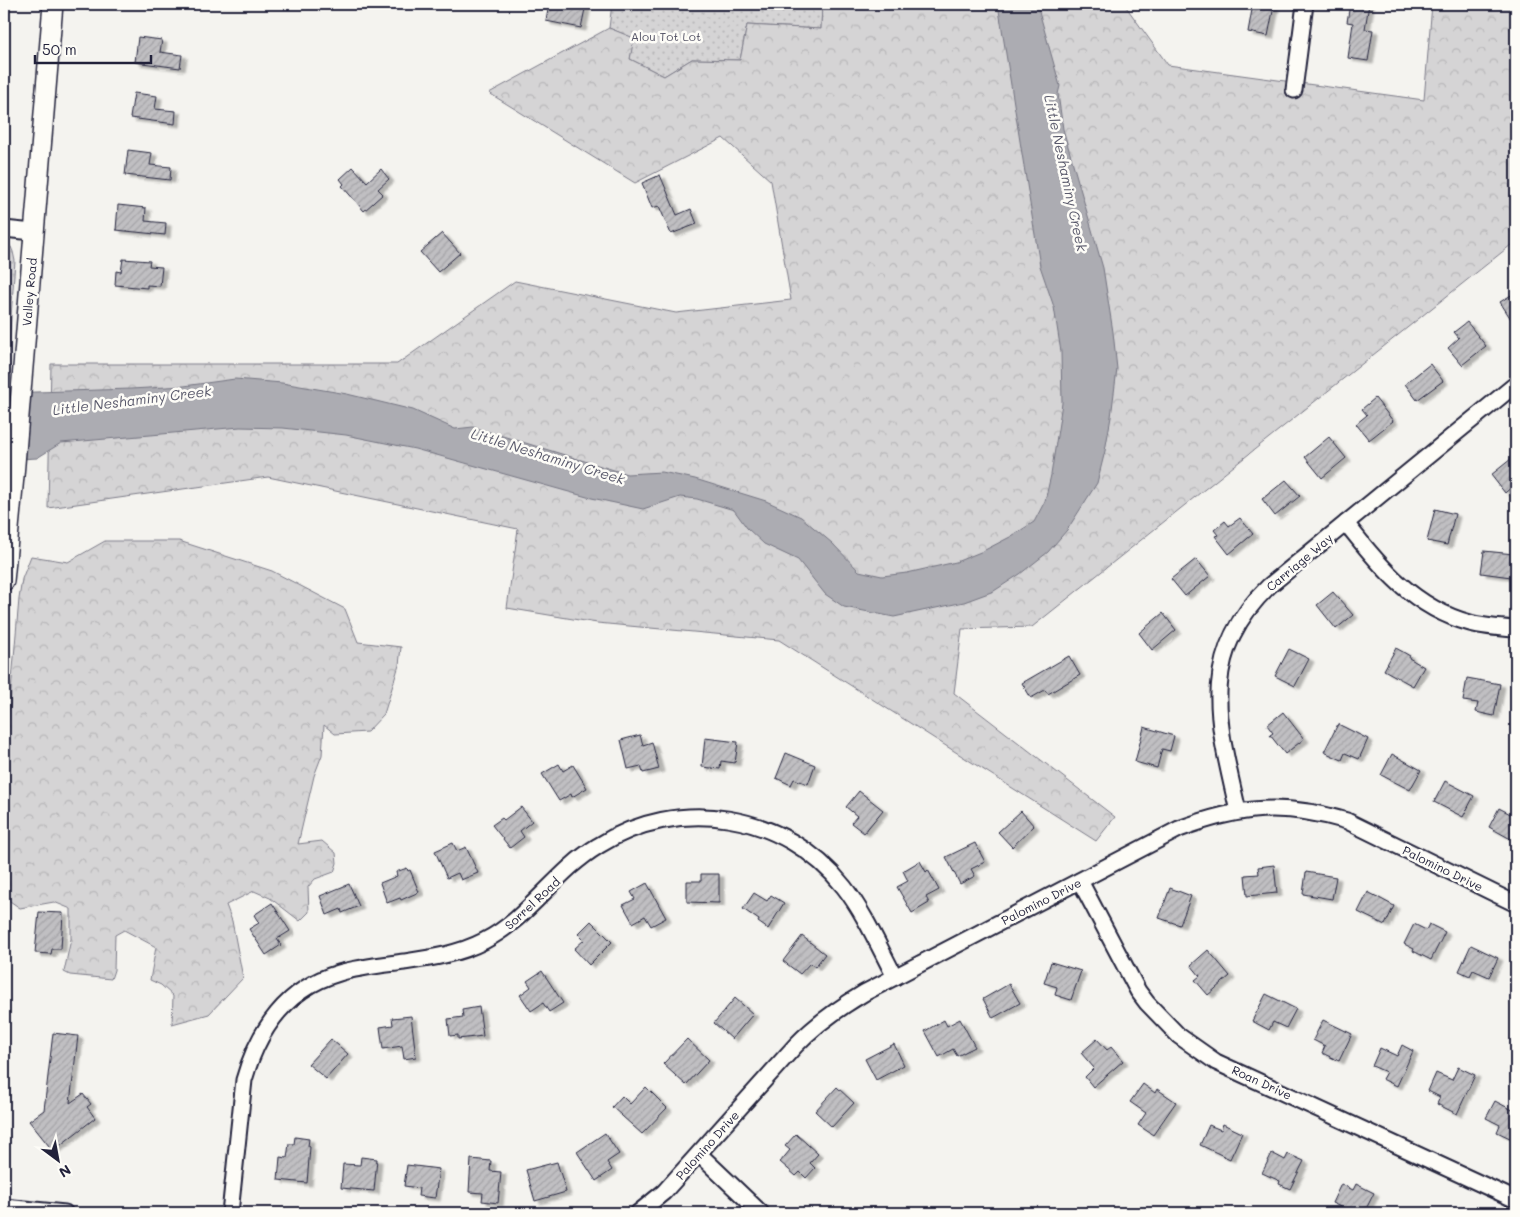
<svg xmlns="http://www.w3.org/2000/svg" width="1520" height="1217" font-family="Mali,sans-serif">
<defs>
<pattern id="grass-dots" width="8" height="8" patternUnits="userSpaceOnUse" patternTransform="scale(1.25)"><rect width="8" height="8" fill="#d5d4d5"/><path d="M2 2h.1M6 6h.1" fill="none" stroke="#b7b6b8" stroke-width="1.8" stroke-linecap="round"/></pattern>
<pattern id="forest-crowns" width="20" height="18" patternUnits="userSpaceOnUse" patternTransform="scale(1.25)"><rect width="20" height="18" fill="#d5d4d5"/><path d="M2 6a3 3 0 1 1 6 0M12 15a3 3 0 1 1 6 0" fill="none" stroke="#b7b6b8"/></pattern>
<pattern id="building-hatch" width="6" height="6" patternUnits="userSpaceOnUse" patternTransform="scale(1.25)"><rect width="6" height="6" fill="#c0bfc2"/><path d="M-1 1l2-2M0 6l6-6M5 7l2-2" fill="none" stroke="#a5a4a8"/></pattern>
<filter id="shadow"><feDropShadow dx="5" dy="3" stdDeviation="1" flood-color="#0004"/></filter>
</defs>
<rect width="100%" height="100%" fill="#f4f3ef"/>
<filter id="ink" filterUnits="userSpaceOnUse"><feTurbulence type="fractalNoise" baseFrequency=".02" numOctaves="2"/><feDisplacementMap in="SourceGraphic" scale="10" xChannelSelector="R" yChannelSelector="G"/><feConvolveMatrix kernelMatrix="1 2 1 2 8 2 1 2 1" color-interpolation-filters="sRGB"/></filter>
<g filter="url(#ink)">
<g fill="url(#grass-dots)" stroke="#7c7b88">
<polygon points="612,4 822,4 821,29 747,25 740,60 692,59 664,76 630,59 633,38 609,28"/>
<path d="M4,243C13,244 13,253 15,261L4,415Z"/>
</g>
<g fill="url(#forest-crowns)" stroke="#7c7b88">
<polygon points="822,4 1124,4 1168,65 1424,100 1432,4 1516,4 1516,241 1032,627 962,629 954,693 1115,817 1096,841 779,640 597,623 507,608 518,529 268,477 48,508 51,364 397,364 515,281 676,313 791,300 771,181 723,138 635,183 489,93 609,28 634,38 630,59 664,76 692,59 740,60 747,25 821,29"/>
<polygon points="105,541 179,541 272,571 345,609 358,642 401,647 399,665 384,714 367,732 335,734 324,725 322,755 314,776 298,844 322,841 336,853 337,863 334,872 315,879 308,887 309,912 300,921 270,898 254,891 226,905 232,921 243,978 209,1014 172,1024 173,996 161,985 150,980 156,947 124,930 115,935 114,970 111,979 70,975 64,972 71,939 71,909 54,902 20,908 4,897 4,780 7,739 19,599 22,579 31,556 68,562"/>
</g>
<polygon fill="#acacb2" stroke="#757582" points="998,4 1037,4 1060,86 1058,94 1063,129 1103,268 1113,332 1117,369 1111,417 1105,451 1097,483 1067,530 1048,552 1020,574 994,591 964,602 894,617 844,607 825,594 798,560 764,544 747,528 734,510 697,499 680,497 643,509 587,497 415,449 346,435 283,428 240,427 61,443 37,458 4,460 4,393 131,389 184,386 235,379 282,383 347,394 413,410 455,429 473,427 627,474 662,472 695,479 766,501 801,517 832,543 859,571 882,576 907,573 956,562 983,551 1010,537 1034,522 1045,501 1051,475 1062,403 1061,352 1054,307 1040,266"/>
<g fill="url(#building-hatch)" stroke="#22223b" filter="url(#shadow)">
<polygon points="549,4 586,4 581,28 546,21"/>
<polygon points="1253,4 1274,6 1268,36 1248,32"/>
<polygon points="1350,4 1369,4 1365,29 1373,30 1368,61 1348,58 1353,23 1347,22"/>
<polygon points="138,37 162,40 160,52 182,55 180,68 135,62"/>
<polygon points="134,93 157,96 155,109 176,111 175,124 130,118"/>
<polygon points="128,150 152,153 150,165 171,167 170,180 125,175"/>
<polygon points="353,167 367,182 381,169 389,179 378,189 383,194 364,211 342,186 344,184 340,179"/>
<polygon points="660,175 677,215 691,209 697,224 671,234 659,206 652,208 642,183"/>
<polygon points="118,205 146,208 145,221 166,223 165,235 116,230"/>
<polygon points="442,233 460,253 438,272 420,252"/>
<polygon points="123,259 150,261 149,266 162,267 160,286 147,285 147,288 115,285 116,271 121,272"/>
<polygon points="1516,292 1516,327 1500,302"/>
<polygon points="1467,322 1486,346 1462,365 1448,348 1459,338 1454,332"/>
<polygon points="1430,364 1443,381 1417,400 1405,384"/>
<polygon points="1375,398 1393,421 1369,440 1356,424 1367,415 1362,409"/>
<polygon points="1329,437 1346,458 1322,478 1305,457"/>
<polygon points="1516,455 1516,483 1505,493 1491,475"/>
<polygon points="1286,480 1300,496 1275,516 1262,499"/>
<polygon points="1435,509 1455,514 1447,545 1427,541"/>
<polygon points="1240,518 1253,534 1229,554 1215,536 1218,535 1214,530 1225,521 1229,526"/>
<polygon points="1484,551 1514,554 1511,577 1481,573"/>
<polygon points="1196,559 1210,576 1185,596 1171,579"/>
<polygon points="1333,592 1353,615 1336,629 1317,605"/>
<polygon points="1163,613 1176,630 1152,650 1139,633"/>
<polygon points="1396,648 1410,656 1409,658 1424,667 1413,686 1384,670"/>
<polygon points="1289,649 1309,659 1295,686 1275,676"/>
<polygon points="1069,656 1080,675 1048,694 1045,690 1031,698 1022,683"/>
<polygon points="1467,678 1500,684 1494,716 1476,712 1478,703 1463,701"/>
<polygon points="1283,712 1304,739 1285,754 1270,735 1273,733 1267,725"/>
<polygon points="1338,724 1368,739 1359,759 1345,753 1342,760 1324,752"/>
<polygon points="1144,727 1174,736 1170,751 1162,749 1157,768 1135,762"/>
<polygon points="640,735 643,745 652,742 659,769 643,773 641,766 628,769 621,740"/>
<polygon points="705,738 738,742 735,763 721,761 720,769 702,767"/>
<polygon points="786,753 815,765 808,784 794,779 791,785 776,778"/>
<polygon points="1392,754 1421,770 1410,790 1381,775"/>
<polygon points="559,764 563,771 573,765 587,788 572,797 571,794 559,801 542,774"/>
<polygon points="1445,781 1474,796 1463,817 1434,802"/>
<polygon points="859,791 883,810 864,833 851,823 857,816 846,807"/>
<polygon points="521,807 532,821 520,831 524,837 510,848 492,825 502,818 504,820"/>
<polygon points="1499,808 1516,817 1516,842 1489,827"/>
<polygon points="1021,811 1034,826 1012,847 998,832"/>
<polygon points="453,843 457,851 466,847 478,873 461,880 458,873 447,878 435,851"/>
<polygon points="975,843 985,862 971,869 975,876 960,884 946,857"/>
<polygon points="920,861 926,872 928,870 939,890 926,897 929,903 912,913 897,887 908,881 903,871"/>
<polygon points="1274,865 1277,893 1247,896 1245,875 1259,874 1258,867"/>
<polygon points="407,868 408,871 410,870 419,892 401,900 400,898 387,903 380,883 397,876 396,872"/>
<polygon points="1306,872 1336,877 1332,899 1303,894"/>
<polygon points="701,874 719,874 719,903 687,902 687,881 701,881"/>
<polygon points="647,883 666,918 651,926 645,916 633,923 623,905 635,899 631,892"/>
<polygon points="349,884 359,906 342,913 341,909 327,915 320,896"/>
<polygon points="1170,888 1191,896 1180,925 1159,918"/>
<polygon points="1368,892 1394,906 1385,925 1358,912"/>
<polygon points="754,893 767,901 771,895 784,903 768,929 758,922 759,920 743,909"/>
<polygon points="272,903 290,931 277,939 281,945 266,955 249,929 259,923 254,915"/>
<polygon points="39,912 63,913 61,949 52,949 51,954 35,953"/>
<polygon points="591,921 612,942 589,965 574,949 584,940 578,934"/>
<polygon points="1414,924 1426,930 1429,924 1445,932 1431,960 1413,951 1414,949 1404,944"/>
<polygon points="802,936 825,954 815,967 810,963 800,974 783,961"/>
<polygon points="1471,945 1498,958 1489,977 1473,970 1470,976 1459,971"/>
<polygon points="1208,950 1230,976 1208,995 1195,980 1200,976 1191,965"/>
<polygon points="1051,962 1081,971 1071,1000 1055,995 1057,987 1044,983"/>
<polygon points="542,971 563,1003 549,1012 543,1003 531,1011 520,995 531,987 527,981"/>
<polygon points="1009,984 1020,1003 993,1018 983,999"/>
<polygon points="1266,994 1296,1009 1286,1028 1273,1022 1269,1030 1252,1021"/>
<polygon points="735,998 753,1014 732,1039 714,1023"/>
<polygon points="479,1007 483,1036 458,1039 458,1035 450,1036 448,1019 463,1017 462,1010"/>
<polygon points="411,1016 416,1057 404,1059 402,1046 383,1049 380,1027 393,1025 392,1018"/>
<polygon points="960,1019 975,1047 957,1056 953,1049 939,1057 925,1031 944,1020 947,1026"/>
<polygon points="1323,1020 1352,1034 1339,1061 1322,1053 1325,1046 1313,1040"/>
<polygon points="53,1033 78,1036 70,1103 83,1094 91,1104 87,1107 95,1118 53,1151 29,1121 44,1110"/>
<polygon points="331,1039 348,1054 326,1079 308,1064"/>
<polygon points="687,1039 709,1060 686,1085 663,1064"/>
<polygon points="1097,1039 1107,1050 1111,1047 1123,1061 1093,1087 1085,1077 1094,1068 1081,1053"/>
<polygon points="894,1044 904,1065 876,1080 865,1059"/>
<polygon points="1402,1045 1413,1051 1397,1086 1382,1079 1386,1072 1372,1066 1380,1048 1397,1056"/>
<polygon points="1458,1067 1475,1075 1457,1114 1437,1104 1440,1097 1428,1091 1436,1073 1452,1080"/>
<polygon points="1143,1084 1155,1093 1157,1089 1176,1102 1153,1135 1138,1125 1146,1113 1130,1102"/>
<polygon points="646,1087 667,1108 642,1134 612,1107 622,1096 630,1104"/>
<polygon points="837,1087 854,1103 832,1127 815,1111"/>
<polygon points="1495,1101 1516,1112 1516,1130 1512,1139 1497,1132 1500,1125 1486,1118"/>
<polygon points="1223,1124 1242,1133 1230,1159 1200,1145 1209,1125 1221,1130"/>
<polygon points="605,1133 619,1154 607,1162 612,1170 596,1181 577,1152"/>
<polygon points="796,1134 818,1154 810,1163 815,1168 806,1178 800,1172 796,1176 780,1162 790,1150 785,1146"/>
<polygon points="295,1137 309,1139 308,1146 310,1147 307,1183 278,1180 280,1157 287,1158 289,1144 294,1144"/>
<polygon points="1272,1153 1285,1160 1288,1154 1304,1161 1290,1189 1279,1184 1280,1181 1262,1173"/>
<polygon points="361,1157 377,1159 374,1191 341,1188 343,1164 360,1165"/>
<polygon points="471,1159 491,1161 490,1171 501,1172 498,1203 482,1201 483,1193 469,1192"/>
<polygon points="557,1162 566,1192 535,1201 526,1170"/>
<polygon points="407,1165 439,1169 435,1198 418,1196 419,1188 404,1186"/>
<polygon points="1341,1184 1353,1190 1356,1184 1374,1193 1364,1213 1353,1213 1332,1203"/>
</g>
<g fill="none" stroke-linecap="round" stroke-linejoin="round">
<defs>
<g id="minor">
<polyline points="1294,90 1305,4"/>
<polyline points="4,229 33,232"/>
<path d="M1346,523C1380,567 1414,608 1470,623C1485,627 1501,628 1516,629"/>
<path d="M1238,811C1218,723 1197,656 1269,586L1516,384"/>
<polyline points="1080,881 1138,991 1147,1003 1179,1036 1216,1062 1516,1200"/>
<polyline points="699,1154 761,1213"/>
<polyline points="4,1207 65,1213"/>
<path d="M230,1213L244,1080C258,1030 287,988 339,973C360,967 382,965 404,962C431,958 459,954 484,941C529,918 555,872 598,846C678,795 785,812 844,887C865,914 879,947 895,977"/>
<path d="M638,1213L664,1192L796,1045C816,1024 839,1008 864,993L1179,829C1241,806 1283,802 1347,821L1516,904"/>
</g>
<polyline id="tertiary" points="4,581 14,476 53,4"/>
</defs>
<use href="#minor" stroke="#22223b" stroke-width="19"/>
<use href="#tertiary" stroke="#22223b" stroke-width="22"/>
<use href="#minor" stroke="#fdfcf7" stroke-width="15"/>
<use href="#tertiary" stroke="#fdfcf7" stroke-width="19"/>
</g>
</g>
<g text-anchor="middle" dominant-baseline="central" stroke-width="5" stroke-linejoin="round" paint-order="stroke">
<g font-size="12" fill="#585769" stroke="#fdfcf7">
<text x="666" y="36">Alou Tot Lot</text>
</g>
<g font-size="12" fill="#22223b" stroke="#fdfcf7">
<text transform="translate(29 292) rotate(-85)">Valley Road</text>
<text transform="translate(1299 562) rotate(-40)">Carriage Way</text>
<text transform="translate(1443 868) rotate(26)">Palomino Drive</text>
<text transform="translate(1041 901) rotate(-27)">Palomino Drive</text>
<text transform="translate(532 903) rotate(-43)">Sorrel Road</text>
<text transform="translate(1262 1082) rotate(25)">Roan Drive</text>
<text transform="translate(707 1145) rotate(-48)">Palomino Drive</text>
</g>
<g font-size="14" font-style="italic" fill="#59596b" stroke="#fdfcf7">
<text transform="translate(1066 173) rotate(78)">Little Neshaminy Creek</text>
<text transform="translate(132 400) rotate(-7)">Little Neshaminy Creek</text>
<text transform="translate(548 456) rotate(17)">Little Neshaminy Creek</text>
</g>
</g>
<rect width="1520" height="1217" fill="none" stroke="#fdfcf7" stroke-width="20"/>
<rect x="10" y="10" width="1500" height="1197" fill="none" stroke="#22223b" stroke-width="2" filter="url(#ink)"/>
<g transform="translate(58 1160) rotate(148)" stroke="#fdfcf7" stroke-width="4" paint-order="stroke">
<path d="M0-4L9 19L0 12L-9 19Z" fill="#22223b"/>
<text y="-8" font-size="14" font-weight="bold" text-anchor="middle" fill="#22223b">N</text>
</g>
<path d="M35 55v8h116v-8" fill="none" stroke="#22223b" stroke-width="2.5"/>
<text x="42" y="55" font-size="15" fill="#22223b" stroke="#fdfcf7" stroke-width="4" paint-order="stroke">50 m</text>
</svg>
